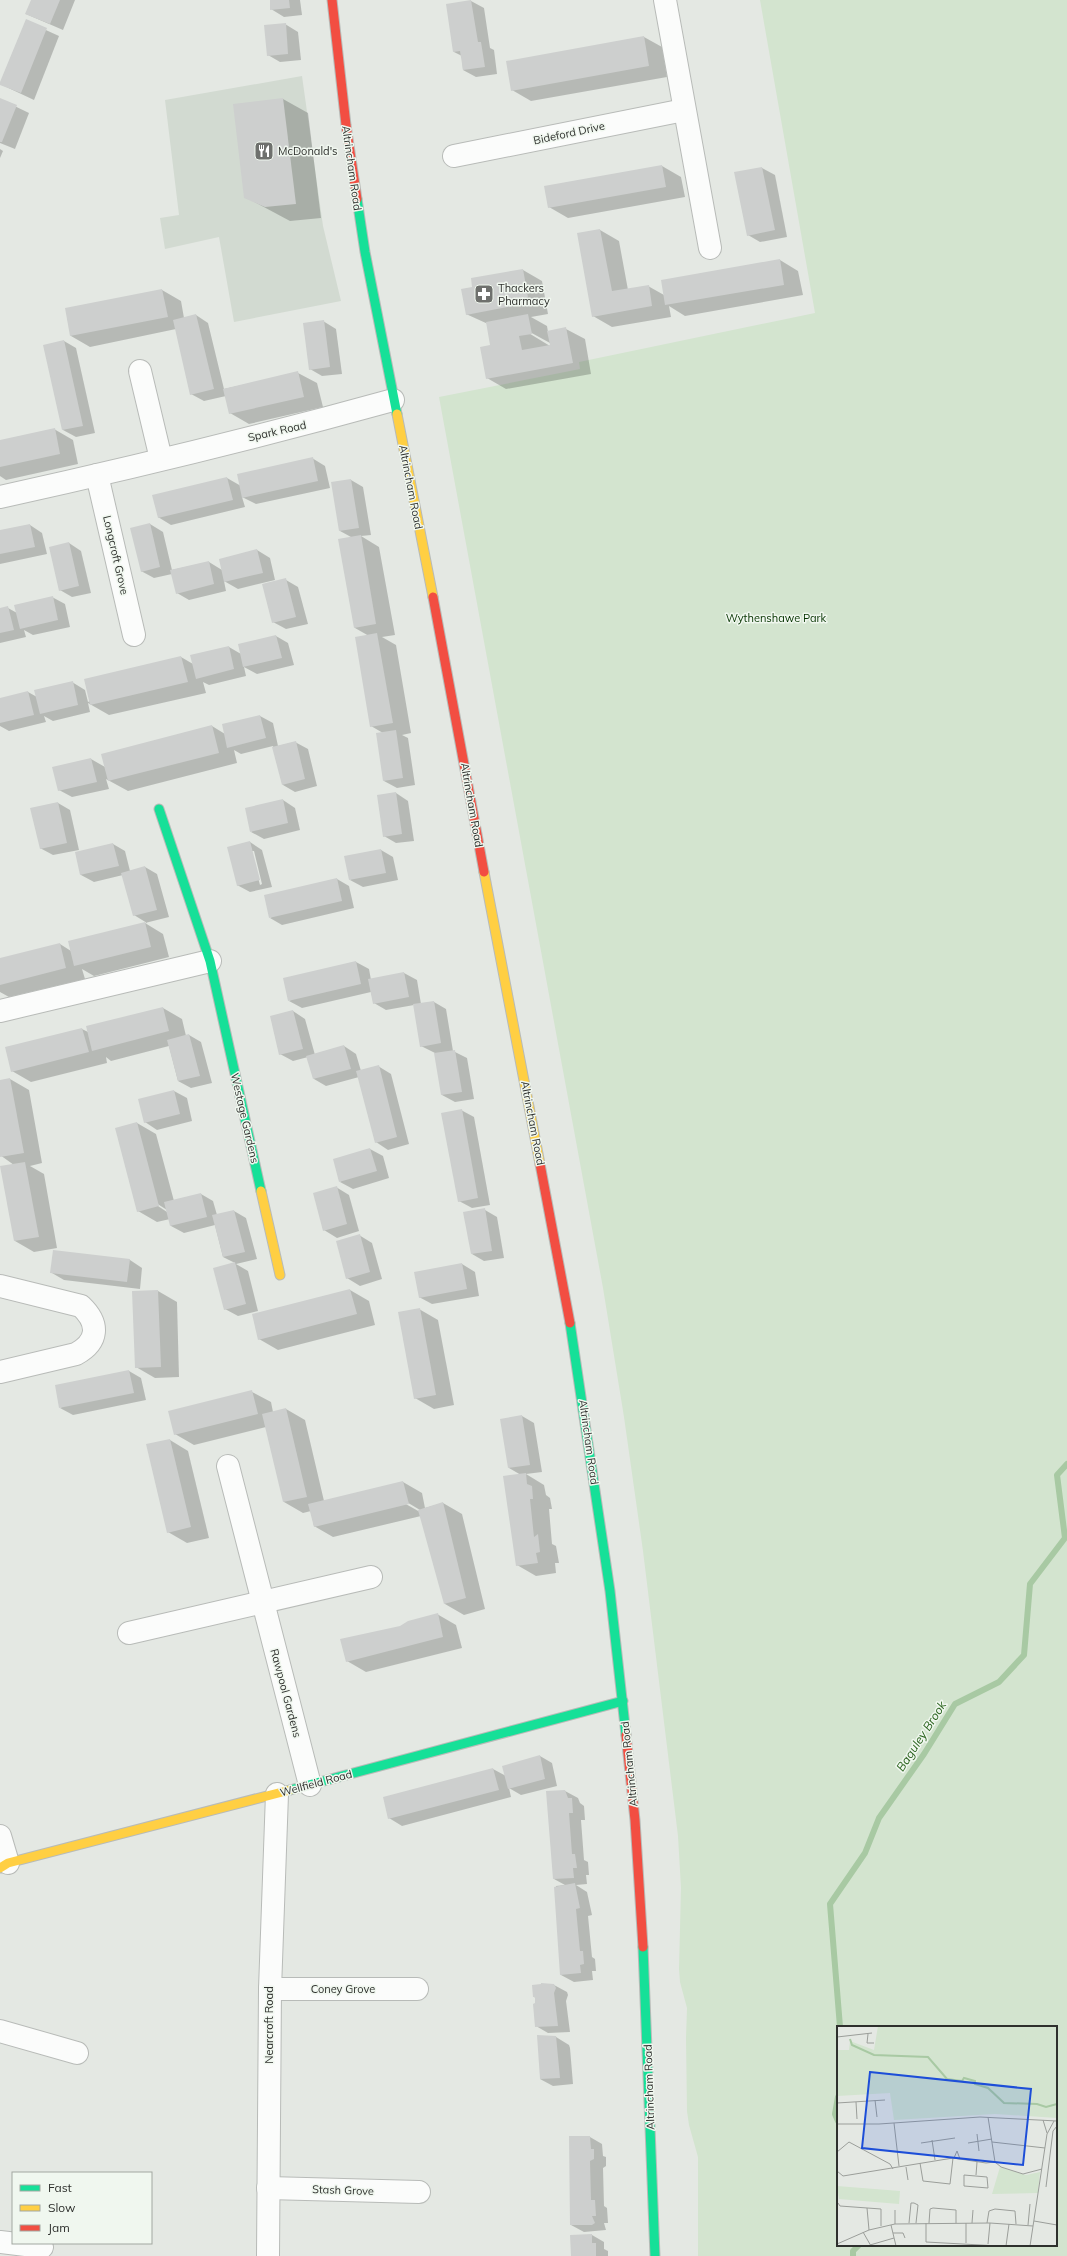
<svg xmlns="http://www.w3.org/2000/svg" width="1067" height="2256" font-family="Mulish,sans-serif">
<rect width="100%" height="100%" fill="#e4e8e3"/>
<polygon fill="#d2dad1" points="302,76 323,226 341,301 234,322 219,237 165,249 160,218 179,215 165,100"/>
<path fill="#d3e4cf" fill-rule="evenodd" d="M760,0H1067V2256H698V2157L689,2125L687,2111L686,2038L687,2008L680,1982L679,1969L681,1888L678,1836L643,1551L624,1417L603,1288L439,397L580,369L579,362L815,313ZM838,2027H1056V2245H838Z"/>
<g fill="#0003" fill-rule="evenodd">
<polygon points="32,0 75,0 63,30 26,14"/>
<polygon points="271,0 300,0 302,15 284,17 271,9"/>
<polygon points="471,1 484,8 490,48 494,50 497,74 476,77 463,70 462,56 454,52"/>
<polygon points="26,21 59,36 34,100 0,84"/>
<polygon points="285,24 298,32 301,60 280,62 268,55"/>
<polygon points="644,37 662,47 667,77 531,101 512,90"/>
<polygon points="0,99 29,113 15,149 0,143"/>
<polygon points="283,99 308,113 321,218 290,221 245,197"/>
<polygon points="0,149 3,151 0,158"/>
<polygon points="662,166 681,177 685,197 568,218 549,207"/>
<polygon points="762,168 775,175 787,237 760,242 748,235 736,173"/>
<polygon points="600,230 619,241 628,290 648,286 664,295 780,260 798,271 803,295 685,316 669,306 671,317 612,327 593,316"/>
<path d="M523,270L542,281L548,314L531,317L547,326L548,332L566,329L585,339L591,374L506,389L487,378L492,346L488,324L466,314L473,288L472,279ZM528,331L550,343V346L527,332Z"/>
<polygon points="162,290 181,301 184,318 196,315 208,323 224,389 298,373 317,383 323,407 249,424 230,413 226,396 204,401 191,394 176,329 90,347 71,336 66,309"/>
<polygon points="323,321 336,329 342,374 322,376 310,369"/>
<polygon points="64,341 76,348 95,433 76,437 63,430 45,346"/>
<polygon points="54,429 73,440 78,464 6,480 0,476 0,441"/>
<polygon points="312,458 325,466 330,488 256,504 242,497 245,507 171,525 158,517 227,478 241,486"/>
<polygon points="351,480 363,487 371,535 361,536 379,547 395,635 382,637 396,645 411,733 402,735 408,738 415,785 397,788 384,781 383,733 371,726 369,636 355,628 351,537 340,531"/>
<polygon points="150,524 163,532 172,570 209,562 222,570 257,550 270,558 275,580 238,589 224,581 226,591 189,600 177,593 172,574 154,578 141,571"/>
<polygon points="30,525 42,533 47,554 0,564 0,531"/>
<polygon points="69,543 81,551 91,593 72,597 60,590"/>
<polygon points="286,580 298,587 308,624 286,629 273,622"/>
<polygon points="52,597 65,604 70,627 33,635 24,630 26,637 0,643 0,609 8,608 17,613"/>
<polygon points="276,636 288,643 294,665 257,674 244,667 246,676 209,685 203,682 206,693 109,715 88,703 90,712 53,721 44,716 46,722 9,731 0,726 0,699 28,692 37,697 72,682 85,690 88,702 90,701 181,657 193,664 229,647 241,654"/>
<polygon points="260,716 273,723 278,746 295,742 308,749 317,786 295,792 283,785 273,746 241,754 234,750 237,763 128,791 106,779 109,789 72,797 59,790 91,759 105,767 212,726 225,734"/>
<polygon points="396,793 408,801 414,841 396,843 384,836"/>
<polygon points="283,800 295,808 300,830 264,839 251,832"/>
<polygon points="58,803 70,810 79,850 53,855 40,848"/>
<path d="M250,842L262,850L272,887L250,892L237,885ZM251,851H254L262,884L260,885Z"/>
<polygon points="113,844 125,851 130,871 145,867 157,874 169,917 145,923 163,934 169,957 94,976 82,969 85,979 9,997 0,992 0,959 60,944 71,951 69,942 147,923 134,915 123,875 94,882 81,875 76,853"/>
<polygon points="381,850 393,857 398,880 363,887 350,880"/>
<polygon points="337,879 349,886 354,908 282,925 270,918"/>
<polygon points="356,962 369,969 371,980 404,973 417,980 421,1004 434,1002 446,1009 453,1051 467,1058 474,1099 455,1102 442,1095 435,1053 421,1046 414,1005 386,1010 374,1003 371,992 302,1008 289,1001"/>
<polygon points="163,1008 182,1019 186,1036 189,1035 201,1042 212,1083 191,1088 178,1081 169,1046 111,1061 106,1057 107,1063 31,1082 12,1071 7,1048 82,1029 88,1032"/>
<polygon points="293,1011 305,1019 315,1055 344,1046 356,1054 361,1071 378,1066 391,1074 409,1144 388,1150 376,1142 359,1077 326,1086 314,1079 308,1057 293,1061 280,1054"/>
<polygon points="10,1079 29,1090 42,1163 30,1166 44,1174 57,1248 34,1252 15,1241 2,1167 14,1165 0,1155 0,1081"/>
<polygon points="174,1091 187,1098 192,1121 157,1130 145,1122"/>
<polygon points="461,1110 474,1117 490,1205 472,1208 459,1201"/>
<path d="M137,1123L156,1134L174,1201L201,1194L213,1201L217,1215L234,1211L246,1218L257,1259L236,1264L248,1271L258,1311L238,1316L225,1309L235,1263L223,1257L215,1225L184,1233L171,1226L170,1219L157,1222L138,1211ZM156,1203L167,1210V1212L155,1204Z"/>
<polygon points="370,1149 383,1156 389,1178 353,1189 340,1182"/>
<polygon points="336,1187 349,1195 359,1231 337,1238 324,1230"/>
<polygon points="485,1210 497,1217 504,1258 484,1261 472,1254"/>
<polygon points="359,1235 372,1243 382,1279 360,1286 347,1278"/>
<polygon points="54,1251 130,1260 142,1268 140,1289 64,1280 52,1273"/>
<polygon points="462,1264 475,1272 479,1296 432,1304 419,1297"/>
<polygon points="350,1290 369,1301 375,1325 278,1350 259,1339"/>
<polygon points="158,1291 177,1302 179,1377 155,1378 136,1367"/>
<polygon points="419,1309 438,1320 454,1405 434,1409 415,1398"/>
<polygon points="129,1371 141,1378 146,1400 73,1415 60,1408"/>
<path d="M252,1392L271,1402L273,1412L286,1409L305,1420L324,1501L403,1482L422,1493L425,1508L443,1503L462,1514L485,1609L464,1615L445,1604L421,1516L333,1537L314,1526L311,1511L303,1513L284,1502L266,1427L194,1445L175,1434ZM405,1501L420,1510V1512L404,1503Z"/>
<polygon points="522,1416 534,1423 542,1472 526,1474 544,1485 546,1495 550,1498 552,1509 549,1509 552,1544 556,1546 559,1563 555,1563 556,1573 536,1576 517,1565 521,1475 509,1468"/>
<polygon points="170,1440 188,1451 209,1538 187,1543 168,1532"/>
<polygon points="437,1614 456,1625 462,1648 366,1672 347,1661 400,1627"/>
<polygon points="540,1756 552,1763 557,1786 521,1795 509,1788 511,1797 402,1826 389,1818 384,1798 493,1769 506,1776"/>
<polygon points="565,1791 578,1798 580,1803 584,1806 585,1820 581,1820 584,1860 588,1862 589,1875 586,1875 587,1884 576,1885 587,1892 592,1915 588,1916 592,1957 595,1959 596,1971 592,1971 593,1980 574,1982 561,1975 556,1886 565,1885 554,1879"/>
<polygon points="554,1985 567,1992 568,1995 566,2001 570,2032 548,2033 536,2026 536,1998 534,1997"/>
<polygon points="556,2037 569,2045 570,2048 573,2084 553,2086 540,2079"/>
<polygon points="590,2137 602,2144 603,2156 606,2157 606,2166 603,2168 604,2206 607,2208 608,2223 604,2223 606,2230 584,2232 571,2225"/>
<polygon points="592,2235 604,2242 604,2249 608,2251 608,2256 572,2256"/>
</g>
<g fill="none" stroke-linecap="round" stroke-linejoin="round">
<g stroke="#a8c9a3" stroke-width="6">
<polyline points="840,2027 830,1904 865,1853 879,1818 924,1754 955,1704 999,1682 1024,1655 1030,1584 1065,1538 1057,1475 1067,1464"/>
<polyline points="838,2097 835,2114 838,2121"/>
<polyline points="853,2256 853,2251 859,2245"/>
</g>
</g>
<g fill="#cdcfce">
<polygon points="31,0 60,0 50,24 25,14"/>
<polygon points="270,0 289,0 290,8 270,10"/>
<polygon points="471,0 478,42 481,42 485,67 463,70 460,51 453,52 446,4"/>
<polygon points="26,19 47,28 21,93 0,85 0,82"/>
<polygon points="286,23 288,54 267,56 264,25"/>
<polygon points="644,36 649,66 511,91 506,61"/>
<polygon points="0,98 17,105 2,142 0,142"/>
<polygon points="283,98 296,204 265,207 244,198 233,104"/>
<polygon points="662,165 666,187 548,208 544,186"/>
<polygon points="762,167 775,230 747,236 734,172"/>
<polygon points="600,229 612,291 649,285 652,306 592,317 577,233"/>
<polygon points="780,259 784,285 665,305 661,280"/>
<polygon points="523,269 529,303 466,315 461,289 472,287 471,278"/>
<polygon points="162,289 168,317 70,336 65,308"/>
<polygon points="196,314 214,389 190,395 173,320"/>
<polygon points="528,314 532,334 519,336 522,350 550,345 547,331 566,327 573,363 486,379 480,347 490,345 486,322"/>
<polygon points="324,320 330,367 309,370 303,323"/>
<polygon points="64,340 83,426 62,430 43,345"/>
<polygon points="298,371 304,397 229,414 223,389"/>
<polygon points="55,428 60,454 0,467 0,440"/>
<polygon points="313,457 318,481 242,498 237,474"/>
<polygon points="227,477 233,500 158,518 152,495"/>
<polygon points="351,479 359,528 339,531 331,482"/>
<polygon points="150,523 160,567 141,572 130,528"/>
<polygon points="30,524 35,547 0,554 0,530"/>
<polygon points="361,535 376,624 354,628 338,539"/>
<polygon points="69,542 79,586 59,591 49,547"/>
<polygon points="257,549 263,573 224,582 219,559"/>
<polygon points="209,561 214,584 176,594 170,570"/>
<polygon points="286,578 296,617 272,623 262,584"/>
<polygon points="53,596 58,620 20,629 14,605"/>
<polygon points="8,606 14,630 0,633 0,608"/>
<polygon points="377,633 393,723 370,727 355,637"/>
<polygon points="276,635 282,658 243,667 238,644"/>
<polygon points="229,646 234,669 196,679 190,655"/>
<polygon points="181,656 188,682 90,705 84,679"/>
<polygon points="73,681 78,705 40,714 34,690"/>
<polygon points="28,691 34,715 0,723 0,698"/>
<polygon points="260,715 266,738 227,748 222,724"/>
<polygon points="212,725 219,753 108,781 101,754"/>
<polygon points="396,730 403,778 383,781 376,733"/>
<polygon points="296,741 305,779 282,785 272,747"/>
<polygon points="91,758 97,782 58,791 52,767"/>
<polygon points="396,792 402,834 383,837 377,795"/>
<polygon points="283,799 288,823 250,832 245,808"/>
<polygon points="58,802 67,843 40,849 30,808"/>
<polygon points="250,841 260,880 237,886 227,847"/>
<polygon points="113,843 119,866 80,875 75,852"/>
<polygon points="381,849 386,873 349,880 344,856"/>
<polygon points="145,866 157,910 133,916 121,873"/>
<polygon points="337,878 342,901 269,918 264,895"/>
<polygon points="145,922 151,947 74,966 68,941"/>
<polygon points="60,943 66,968 0,985 0,958"/>
<polygon points="356,961 361,984 288,1001 283,978"/>
<polygon points="404,972 409,997 373,1004 368,979"/>
<polygon points="434,1001 441,1043 420,1047 413,1004"/>
<polygon points="163,1007 169,1031 92,1051 86,1026"/>
<polygon points="293,1010 303,1049 279,1055 270,1016"/>
<polygon points="82,1028 89,1052 11,1072 5,1047"/>
<polygon points="189,1034 200,1076 178,1081 167,1040"/>
<polygon points="344,1045 351,1069 313,1079 306,1056"/>
<polygon points="455,1050 462,1092 441,1095 434,1053"/>
<polygon points="379,1065 397,1137 375,1143 356,1071"/>
<polygon points="10,1078 24,1153 0,1157 0,1080"/>
<polygon points="174,1090 180,1114 144,1123 138,1099"/>
<polygon points="462,1109 478,1198 458,1202 441,1113"/>
<polygon points="137,1122 159,1206 137,1212 115,1128"/>
<polygon points="370,1148 377,1171 339,1182 333,1159"/>
<polygon points="25,1162 39,1237 14,1241 0,1166"/>
<polygon points="337,1186 347,1224 323,1231 313,1193"/>
<polygon points="201,1193 207,1217 170,1226 164,1202"/>
<polygon points="485,1208 492,1251 471,1254 463,1212"/>
<polygon points="234,1210 245,1252 223,1257 212,1215"/>
<polygon points="360,1234 370,1272 346,1279 336,1241"/>
<polygon points="53,1250 130,1259 127,1282 50,1273"/>
<polygon points="235,1262 246,1304 224,1310 213,1268"/>
<polygon points="462,1263 467,1289 419,1298 414,1272"/>
<polygon points="350,1289 357,1314 258,1340 252,1314"/>
<polygon points="158,1290 161,1367 135,1368 132,1291"/>
<polygon points="420,1308 436,1395 414,1399 398,1312"/>
<polygon points="129,1370 134,1393 59,1408 55,1385"/>
<polygon points="252,1390 258,1414 174,1435 168,1411"/>
<polygon points="286,1408 307,1497 283,1502 262,1414"/>
<polygon points="522,1415 530,1465 508,1468 500,1419"/>
<polygon points="170,1439 191,1527 167,1533 146,1444"/>
<polygon points="526,1473 527,1484 532,1486 533,1499 530,1499 534,1537 538,1534 540,1552 536,1553 538,1563 516,1566 503,1476"/>
<polygon points="403,1481 409,1504 314,1527 308,1504"/>
<polygon points="443,1502 466,1598 444,1604 418,1510"/>
<polygon points="438,1613 443,1637 346,1662 340,1639 400,1626 408,1621"/>
<polygon points="540,1755 545,1779 508,1789 502,1766"/>
<polygon points="493,1768 499,1790 388,1819 383,1797"/>
<polygon points="565,1790 568,1798 572,1798 573,1813 569,1813 572,1854 575,1854 577,1868 573,1868 574,1878 553,1879 546,1791"/>
<polygon points="575,1883 580,1908 576,1909 580,1951 583,1951 584,1964 580,1965 581,1973 560,1975 554,1887"/>
<polygon points="541,1983 554,1984 556,1988 554,1993 558,2026 535,2027 533,2004 535,2003 535,1997 533,1997 532,1985 541,1984"/>
<polygon points="537,2035 556,2036 560,2078 540,2079"/>
<polygon points="569,2136 590,2136 591,2149 594,2149 594,2159 590,2161 591,2200 595,2200 596,2216 592,2216 595,2223 592,2225 570,2225"/>
<polygon points="592,2234 592,2243 596,2243 596,2256 571,2256 570,2235"/>
</g>
<g fill="none" stroke-linecap="round" stroke-linejoin="round">
<defs>
<g id="street">
<polyline points="665,0 710,248"/>
<polyline points="454,156 684,110"/>
<polyline points="140,371 161,459"/>
<polyline points="97,475 134,635"/>
<path d="M0,497C132,468 263,436 393,400"/>
<polyline points="0,1011 210,961"/>
<path d="M0,1286L81,1306C100,1324 98,1342 76,1354L0,1372"/>
<polyline points="228,1466 310,1785"/>
<polyline points="129,1633 371,1577"/>
<polyline points="0,1836 8,1863"/>
<polyline points="270,1989 417,1989"/>
<polyline points="0,2031 77,2053"/>
<polyline points="268,2188 419,2192"/>
<polyline points="0,2242 42,2247"/>
<polyline points="268,2256 270,1989 277,1794"/>
</g>
<g id="fast">
<polyline points="357,199 365,252 397,414"/>
<polyline points="159,809 210,961 261,1191"/>
<polyline points="570,1323 610,1591 626,1735"/>
<polyline points="290,1790 623,1701"/>
<polyline points="643,1947 655,2256"/>
</g>
<g id="slow">
<polyline points="397,414 433,597"/>
<polyline points="484,872 540,1164"/>
<polyline points="261,1191 280,1275"/>
<polyline points="0,1868 8,1863 290,1790"/>
</g>
<g id="jam">
<polyline points="332,0 346,125 357,199"/>
<polyline points="433,597 484,872"/>
<polyline points="540,1164 570,1323"/>
<polyline points="626,1735 635,1820 643,1947"/>
</g>
</defs>
<use href="#street" stroke="#b8bbb8" stroke-width="24"/>
<use href="#fast" stroke="#b8bbb8" stroke-width="11"/>
<use href="#slow" stroke="#b8bbb8" stroke-width="11"/>
<use href="#jam" stroke="#b8bbb8" stroke-width="11"/>
<use href="#street" stroke="#fbfcfb" stroke-width="22"/>
<use href="#fast" stroke="#16e098" stroke-width="9"/>
<use href="#slow" stroke="#ffcf43" stroke-width="9"/>
<use href="#jam" stroke="#f24e42" stroke-width="9"/>
</g>
<defs>
<symbol id="restaurant-square" viewBox="-11 -11 22 22"><rect x="-9" y="-9" width="18" height="18" rx="4" fill="#6e706d" stroke="#f0f7ef"/><path d="M-5-6h1v4h1v-4h1v4h1v-4h1v5L-1.5 .5V6h-2V.5L-5-1ZM5-6V6H3V1.5H1.5Q1.5-4 5-6Z" fill="#fff"/></symbol>
<symbol id="pharmacy-square" viewBox="-11 -11 22 22"><rect x="-9" y="-9" width="18" height="18" rx="4" fill="#6e706d" stroke="#f0f7ef"/><path d="M-2-6h4v4h4v4h-4v4h-4v-4h-4v-4h4Z" fill="#fff"/></symbol>
</defs>
<g fill-rule="evenodd">
<use href="#restaurant-square" x="253" y="140" width="22" height="22"/>
<use href="#pharmacy-square" x="473" y="283" width="22" height="22"/>
</g>
<g text-anchor="middle" dominant-baseline="central" stroke-width="3" stroke-linejoin="round" paint-order="stroke">
<g font-size="11" fill="#2e302d" stroke="#f0f7ef">
<text transform="translate(569 133) rotate(-12)">Bideford Drive</text>
<text transform="translate(352 168) rotate(82)">Altrincham Road</text>
<text transform="translate(277 431) rotate(-13)">Spark Road</text>
<text transform="translate(411 487) rotate(79)">Altrincham Road</text>
<text transform="translate(116 555) rotate(77)">Longcroft Grove</text>
<text transform="translate(472 805) rotate(80)">Altrincham Road</text>
<text transform="translate(245 1118) rotate(77)">Westage Gardens</text>
<text transform="translate(533 1123) rotate(79)">Altrincham Road</text>
<text transform="translate(589 1442) rotate(82)">Altrincham Road</text>
<text transform="translate(286 1693) rotate(75)">Rawpool Gardens</text>
<text transform="translate(629 1764) rotate(-96)">Altrincham Road</text>
<text transform="translate(316 1783) rotate(-15)">Wellfield Road</text>
<text x="343" y="1989">Coney Grove</text>
<text transform="translate(269 2025) rotate(-90)">Nearcroft Road</text>
<text transform="translate(649 2087) rotate(-92)">Altrincham Road</text>
<text transform="translate(343 2190) rotate(2)">Stash Grove</text>
</g>
<g font-size="11" fill="#2e302d" stroke="#f0f7ef" text-anchor="start">
<text x="278" y="151">McDonald's</text>
<text x="498" y="288">Thackers<tspan x="498" dy="13">Pharmacy</tspan></text>
</g>
<g font-size="11" fill="#063400" stroke="#f0f7ef">
<text x="776" y="618">Wythenshawe Park</text>
</g>
<g font-size="12" font-style="italic" fill="#29631d" stroke="#f0f7ef">
<text transform="translate(921 1736) rotate(-57)">Baguley Brook</text>
</g>
</g>
<g transform="translate(837 2026)">
<rect width="220" height="220" fill="#e4e8e3"/>
<path d="M41,0H220V92L158,88L57,94L53,67L0,70V24H12L13,15L37,24ZM163,141L189,149L203,146L201,167L155,168ZM0,160L63,165L62,178L2,173Z" fill="#d3e4cf"/>
<path fill="none" stroke="#a8c9a3" stroke-width="2" d="M13,13L15,19L37,29L91,31L110,53L125,55L127,52L138,55V58L151,62L167,77L200,78L209,81L220,78"/>
<path fill="none" stroke="#9b9e9a" stroke-width="1" d="M31,8L30,17H37M0,11L35,7M38,74L40,91M19,76L20,93M0,77L48,74M151,91L158,136M206,94L210,107M57,97L62,140M0,98H42L143,91L220,95M140,108L142,125M95,114L98,134M155,116L208,122M84,117L118,112M131,117L155,113M0,126L12,116L53,138L56,143M117,132L120,125L123,133M158,136L164,141L186,148L205,143M83,137L86,155L113,158L116,132M69,141L71,154M0,145L6,150L116,132L149,137L158,136M127,149L150,151L151,162L127,160ZM139,149L140,136M209,161L216,105L220,100M1,177L3,180L44,183V200M30,182L32,204M197,195L220,199M72,197L74,177H77L81,179L79,197M89,197V216L162,220M92,197L93,183L96,182L119,184V197M135,197L136,184M150,197L152,185L158,183L178,185L179,198M58,198V184M54,199L59,220M191,199L193,178M26,206L34,220M56,207H66L68,212M129,217V197M0,218L32,204L58,198L153,197L196,200M151,218L153,197M33,219L57,212M169,220L172,198M193,220L210,108L217,95"/>
<path fill="#1d4ed8" fill-opacity="0.15" stroke="#1d4ed8" stroke-width="2" d="M33,46L194,63L186,139L25,122Z"/>
<rect width="220" height="220" fill="none" stroke="#2e302d" stroke-width="2"/>
</g>
<rect x="12" y="2172" width="140" height="72" fill="#f0f7ef" stroke="#a2a7a1"/>
<rect x="20" y="2185" width="20" height="6" fill="#16e098" stroke="#a2a7a1"/>
<text x="48" y="2192" font-size="12" fill="#2e302d">Fast</text>
<rect x="20" y="2205" width="20" height="6" fill="#ffcf43" stroke="#a2a7a1"/>
<text x="48" y="2212" font-size="12" fill="#2e302d">Slow</text>
<rect x="20" y="2225" width="20" height="6" fill="#f24e42" stroke="#a2a7a1"/>
<text x="48" y="2232" font-size="12" fill="#2e302d">Jam</text>
</svg>
